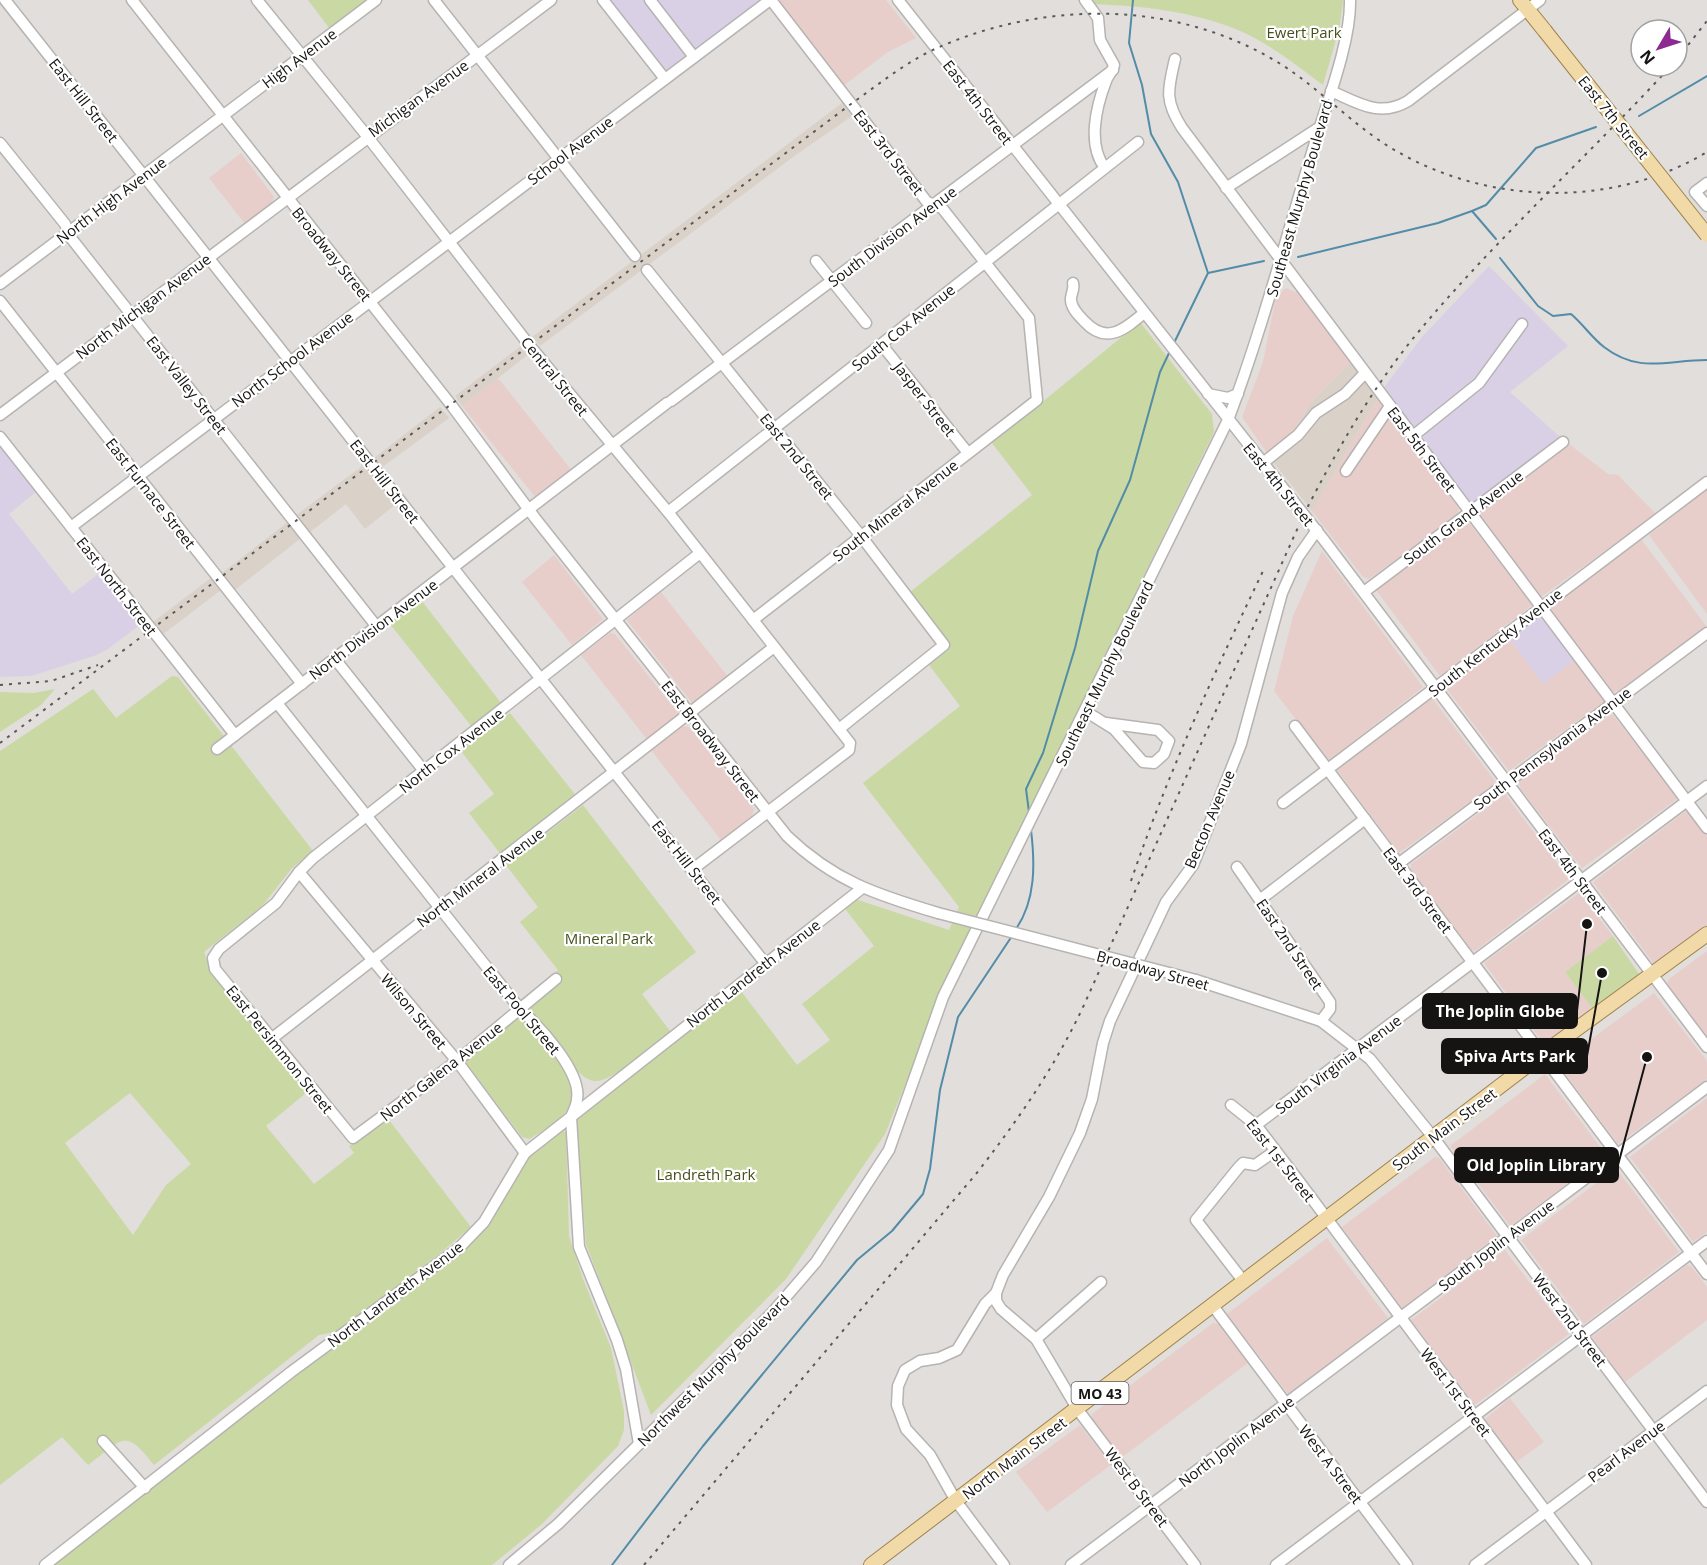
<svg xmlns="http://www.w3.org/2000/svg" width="1707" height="1565" font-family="'Open Sans',sans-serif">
<rect width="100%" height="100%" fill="#e1dedc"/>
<g fill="#e8cecb">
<polygon points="780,0 886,0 916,38 888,52 843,86 780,5"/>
<polygon points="241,153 274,197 271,204 245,224 209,178"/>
<polygon points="1286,288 1298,293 1351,362 1312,401 1274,463 1242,417 1263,362 1276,296"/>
<polygon points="498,378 573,472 536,498 462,406"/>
<polygon points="1378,397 1459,509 1456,516 1369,579 1363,577 1312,511"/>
<polygon points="1569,444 1608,474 1618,475 1656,514 1541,597 1478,512"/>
<polygon points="1707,489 1707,614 1649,535"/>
<polygon points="1468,521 1532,605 1440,676 1376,590"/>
<polygon points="1641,539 1707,627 1619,691 1613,692 1550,609"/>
<polygon points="1322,551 1423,687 1328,761 1274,691 1293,616"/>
<polygon points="554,555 603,619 572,645 522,582"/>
<polygon points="660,591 729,678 693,704 627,620"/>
<polygon points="610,633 615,634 678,713 679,716 649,742 581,655"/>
<polygon points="1509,638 1543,684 1575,660 1605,701 1509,771 1446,688"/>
<polygon points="1432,698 1495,781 1492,786 1399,853 1337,770"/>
<polygon points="1612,714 1676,795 1676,800 1582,868 1520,788 1519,782"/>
<polygon points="683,726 689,727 754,809 752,816 721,840 651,750"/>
<polygon points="1505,794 1569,879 1475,951 1471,949 1411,869 1411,864"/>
<polygon points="1686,811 1707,836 1707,925 1654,964 1593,882"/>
<polygon points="1579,893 1613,936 1565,972 1593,1009 1544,1044 1484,963"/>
<polygon points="1707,951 1707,1038 1667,984 1669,979"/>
<polygon points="1654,993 1707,1061 1707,1079 1618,1144 1560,1067 1560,1062"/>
<polygon points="1545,1074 1606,1155 1510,1226 1450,1146"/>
<polygon points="1707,1098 1707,1232 1693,1242 1630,1157"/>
<polygon points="1435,1157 1439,1158 1497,1236 1402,1308 1342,1227"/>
<polygon points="1616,1168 1679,1252 1584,1324 1521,1240"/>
<polygon points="1327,1238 1388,1318 1288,1394 1227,1314"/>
<polygon points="1505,1250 1569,1334 1475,1405 1411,1320"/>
<polygon points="1687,1265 1691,1266 1707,1287 1707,1320 1625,1382 1592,1337"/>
<polygon points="1213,1323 1219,1324 1248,1363 1121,1458 1092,1419 1092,1414"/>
<polygon points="1510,1398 1544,1442 1515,1463 1484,1420"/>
<polygon points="1080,1425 1111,1465 1047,1512 1016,1472"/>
</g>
<g fill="#d9d0e6">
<polygon points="609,0 761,0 667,70 662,66"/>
<polygon points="1489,266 1568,346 1510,392 1560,437 1472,504 1382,390 1422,337"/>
<polygon points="0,445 37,491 9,514 72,594 100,573 141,624 108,649 94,656 31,676 0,677"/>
<polygon points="1537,617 1543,618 1575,660 1543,684 1509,638"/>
</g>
<g fill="#dad1c9">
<polygon points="842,103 852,116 793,157 540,346 532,337"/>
<polygon points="522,345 529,354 462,406 455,396"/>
<polygon points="1351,362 1378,397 1312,511 1274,463 1312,401"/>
<polygon points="440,407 449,418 381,468 374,458"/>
<polygon points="365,464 396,504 365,529 346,504 309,533 295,516"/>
<polygon points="288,522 301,538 235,590 222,573"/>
<polygon points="212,577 221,590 162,635 152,623"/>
</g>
<g fill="#cad8a4" fill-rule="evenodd">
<polygon points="308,0 367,0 330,29"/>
<path d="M1089,0H1343V2L1339,29L1323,85C1296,65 1269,43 1238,30C1192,11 1142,6 1093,4Z"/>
<path d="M1140,322L1212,414L1214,432L952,969L885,1134L786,1279L651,1415L586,1244L576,1119L738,987L797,1065L830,1040L802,1004L874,946L843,906L855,899L949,930L959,907L863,783L960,706L929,665C938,657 951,651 946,638L910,592L1032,495L992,443Z"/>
<polygon points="421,600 501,703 472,727 390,624"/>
<path d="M172,676L178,677L313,851L292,868L263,905L204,952L212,974L306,1093L266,1126L314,1184L354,1153L349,1146L389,1120L471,1227L438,1255L336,1332L319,1335L154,1465C124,1426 122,1440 88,1465L62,1437L0,1485V751L93,689L116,718ZM130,1093L191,1164L166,1185L133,1235L65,1143Z"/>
<polygon points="55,689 41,705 0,732 0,692 34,693"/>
<polygon points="510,713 578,798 502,856 469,813 494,794 461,751"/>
<path d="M583,805L696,952L642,994L670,1031C654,1043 613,1083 594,1081C587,1080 582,1075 577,1071L519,1001L558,970L520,922L538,907L506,865Z"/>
<polygon points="1613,936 1639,974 1593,1009 1565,972"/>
<path d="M518,1017L524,1019C540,1036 583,1082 569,1107C563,1119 540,1133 529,1139L522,1137L465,1062Z"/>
<polygon points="559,1127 566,1133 569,1236 583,1279 611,1348 624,1411 624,1430 618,1446 542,1524 492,1565 50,1565 432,1266 482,1217 512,1169"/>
</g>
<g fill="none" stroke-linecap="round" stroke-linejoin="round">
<g stroke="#538ca7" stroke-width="2">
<polyline points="1133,0 1129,43 1142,85 1151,134 1178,182 1208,273"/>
<polyline points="1639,116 1707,76"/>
<polyline points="1472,211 1496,239"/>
<polyline points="1298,257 1438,223 1472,211 1486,205 1536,148 1596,127"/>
<path d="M1500,258L1538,306L1553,316L1571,314C1583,324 1592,338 1604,347C1639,374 1667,360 1707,360"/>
<polyline points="1174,343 1208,273 1264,261"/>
<polyline points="1029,812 1026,789 1043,753 1075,648 1098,551 1130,480 1160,372 1170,351"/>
<path d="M1016,929C1036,900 1035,863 1031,830"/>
<polyline points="612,1565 703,1446 857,1260 892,1231 923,1194 930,1169 940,1090 958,1017 1012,936"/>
</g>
<defs>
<g id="minor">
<polyline points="5,0 765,963"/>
<path d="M132,0L452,406L535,518L787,836C834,881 877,895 938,913"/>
<polyline points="257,0 367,136 530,346 668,512 850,743 849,750 693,869"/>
<polyline points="434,0 635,256"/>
<polyline points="603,0 665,79"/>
<polyline points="650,0 694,57"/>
<polyline points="898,0 1324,540 1707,1047"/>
<path d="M1085,0L1098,18L1100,40L1114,65C1113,71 1108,75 1106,81C1096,107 1087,145 1105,168"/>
<path d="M1175,59C1168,89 1164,100 1182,128L1707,828"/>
<path d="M1331,91C1358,103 1380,118 1408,101L1540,0"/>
<polyline points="0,143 65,224 71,238 377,627"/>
<polyline points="1707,183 1695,192 1707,206"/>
<polyline points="1226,188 1320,127"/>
<polyline points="816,261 866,323"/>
<polyline points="647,270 861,536 944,645 839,729"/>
<path d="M1073,283C1075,290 1070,294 1071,301C1072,309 1079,316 1084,321C1106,345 1124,330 1144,313"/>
<polyline points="0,284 376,0"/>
<polyline points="0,301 302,684"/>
<polyline points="882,345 968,453"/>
<polyline points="1208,394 1228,398 1238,394"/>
<polyline points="671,401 1113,70"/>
<polyline points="0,415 551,0"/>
<polyline points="1413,436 1479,383 1522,324"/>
<polyline points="0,437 235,735"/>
<polyline points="1263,463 1298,435 1316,413 1345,394 1365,373"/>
<polyline points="1346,471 1390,406"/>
<polyline points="668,512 1138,142"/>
<polyline points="71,527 770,0"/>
<polyline points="1364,592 1563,442"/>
<polyline points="753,620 1037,400 1029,318 942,208 927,202 771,0"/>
<polyline points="335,659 424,771"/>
<path d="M277,703L520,1009C539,1026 582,1072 577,1099C577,1105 573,1112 571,1117L579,1247L617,1340L626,1369L639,1444"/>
<polyline points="1085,711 1114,729 1143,762 1154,763 1164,754 1169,741 1158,730 1106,723"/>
<polyline points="1295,726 1707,1274"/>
<polyline points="217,749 667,403"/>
<polyline points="1283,803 1707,482"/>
<polyline points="1398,864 1707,633"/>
<polyline points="1237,867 1330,1002 1330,1009 1321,1021"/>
<polyline points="299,872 457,1061 525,1153"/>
<polyline points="1261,899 1365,819"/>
<polyline points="556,979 457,1061 353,1138 215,969 213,958 219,949 276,903 299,872 313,858 700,553"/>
<polyline points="1196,980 1321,1021 1370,1059 1433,1137 1707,1502"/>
<polyline points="270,1040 774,647"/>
<polyline points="1231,1105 1256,1125 1298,1180 1586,1565"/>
<polyline points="1256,1125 1707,786"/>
<polyline points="1244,1282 1196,1220 1239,1167 1243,1163 1255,1165 1275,1151"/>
<polyline points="996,1293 985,1304 957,1350 939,1358 920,1361 905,1370 898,1386 897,1405 906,1429 930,1455 956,1501 1004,1565"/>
<polyline points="1213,1306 1407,1565"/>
<polyline points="1036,1339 1101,1282"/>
<polyline points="103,1441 145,1488"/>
<polyline points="45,1565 291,1372 459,1248 484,1222 525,1153 861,889"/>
<path d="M509,1565L558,1524L772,1313L816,1262L889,1150L943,997L1228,420C1262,330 1286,238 1314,146C1326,105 1351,42 1350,0"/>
<polyline points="1071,1565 1707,1087"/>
<polyline points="1195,1565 1078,1410 1036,1339 1001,1309 996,1301 996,1293 1003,1275 1049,1197 1080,1133 1092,1099 1103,1043 1110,1021 1166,902 1193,865 1241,744 1282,593 1298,557 1317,530"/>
<polyline points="1276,1565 1707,1241"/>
<polyline points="1475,1565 1707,1391"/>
</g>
<g id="major">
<polyline points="1520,0 1545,31"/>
<polyline points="871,1565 1541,1055 1707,934"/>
</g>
</defs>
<use href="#minor" stroke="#b6b3b1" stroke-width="13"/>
<use href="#major" stroke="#9e844e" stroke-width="16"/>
<use href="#minor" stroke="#fff" stroke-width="10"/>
<use href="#major" stroke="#f1daa8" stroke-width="14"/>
<g stroke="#5b5958" stroke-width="2" stroke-dasharray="3 6" stroke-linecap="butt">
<polyline points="1677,59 1707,21"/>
<polyline points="0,685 51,681 98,665"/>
<path d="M0,743L851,104C879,84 906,62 937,48C1046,0 1176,0 1279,63C1321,89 1355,128 1398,152C1491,205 1614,208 1707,152"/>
<path d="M1131,881C1168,773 1215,671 1264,569"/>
<path d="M644,1565L976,1174C1018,1120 1055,1067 1084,1005L1304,514C1337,450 1373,386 1420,330C1498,237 1589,155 1671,66"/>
</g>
<defs>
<polyline id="minor-bridge" points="938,913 1196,980"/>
<polyline id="major-bridge" points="1545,31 1707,235"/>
</defs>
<use href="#minor-bridge" stroke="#b6b3b1" stroke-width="13" stroke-linecap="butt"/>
<use href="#major-bridge" stroke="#9e844e" stroke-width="16" stroke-linecap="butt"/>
<use href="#minor-bridge" stroke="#fff" stroke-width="10"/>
<use href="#major-bridge" stroke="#f1daa8" stroke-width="14"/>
</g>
<g text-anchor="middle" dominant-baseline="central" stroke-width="4.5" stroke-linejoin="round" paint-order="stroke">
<rect fill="#fff" stroke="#5b5a5a" stroke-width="1.5" x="1071.5" y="1382" width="57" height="22" rx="4.5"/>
<g font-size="14" font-weight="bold" fill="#151413">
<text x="1100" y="1393">MO 43</text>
</g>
<g font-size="15" fill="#45501c" stroke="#fff">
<text x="1304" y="32">Ewert Park</text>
<text x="609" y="938">Mineral Park</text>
<text x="706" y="1174">Landreth Park</text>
</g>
<g font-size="15" fill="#151413" stroke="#fff">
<text transform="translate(299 58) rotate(-37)">High Avenue</text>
<text transform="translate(418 98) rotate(-36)">Michigan Avenue</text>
<text transform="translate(84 100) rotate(52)">East Hill Street</text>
<text transform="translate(978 102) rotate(52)">East 4th Street</text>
<text transform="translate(1614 117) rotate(51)">East 7th Street</text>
<text transform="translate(570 150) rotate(-37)">School Avenue</text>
<text transform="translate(889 152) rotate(52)">East 3rd Street</text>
<text transform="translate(1299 198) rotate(-74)">Southeast Murphy Boulevard</text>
<text transform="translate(111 200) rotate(-37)">North High Avenue</text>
<text transform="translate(892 236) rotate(-37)">South Division Avenue</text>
<text transform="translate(332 254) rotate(51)">Broadway Street</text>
<text transform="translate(143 306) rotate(-37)">North Michigan Avenue</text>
<text transform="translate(903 327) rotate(-39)">South Cox Avenue</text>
<text transform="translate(292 359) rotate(-37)">North School Avenue</text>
<text transform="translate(555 376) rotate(51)">Central Street</text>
<text transform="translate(187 385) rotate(52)">East Valley Street</text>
<text transform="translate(925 399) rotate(52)">Jasper Street</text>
<text transform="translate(1422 449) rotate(53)">East 5th Street</text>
<text transform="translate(797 456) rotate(51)">East 2nd Street</text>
<text transform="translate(385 481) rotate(52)">East Hill Street</text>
<text transform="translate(1279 484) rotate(51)">East 4th Street</text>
<text transform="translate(151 493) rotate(52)">East Furnace Street</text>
<text transform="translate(895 510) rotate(-38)">South Mineral Avenue</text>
<text transform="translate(1463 517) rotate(-37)">South Grand Avenue</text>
<text transform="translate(117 586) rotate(52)">East North Street</text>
<text transform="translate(373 629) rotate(-37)">North Division Avenue</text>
<text transform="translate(1495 642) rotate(-38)">South Kentucky Avenue</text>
<text transform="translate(1104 673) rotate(-64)">Southeast Murphy Boulevard</text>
<text transform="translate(711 741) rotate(52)">East Broadway Street</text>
<text transform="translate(1552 748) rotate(-37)">South Pennsylvania Avenue</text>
<text transform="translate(451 750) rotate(-38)">North Cox Avenue</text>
<text transform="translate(1209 819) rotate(-67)">Becton Avenue</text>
<text transform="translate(687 862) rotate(52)">East Hill Street</text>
<text transform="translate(1573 871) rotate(53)">East 4th Street</text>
<text transform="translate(480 877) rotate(-37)">North Mineral Avenue</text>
<text transform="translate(1418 890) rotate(53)">East 3rd Street</text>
<text transform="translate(1290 944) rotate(56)">East 2nd Street</text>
<text transform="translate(1153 970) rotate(15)">Broadway Street</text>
<text transform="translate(753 973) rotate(-38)">North Landreth Avenue</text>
<text transform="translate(522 1010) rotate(50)">East Pool Street</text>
<text transform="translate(414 1011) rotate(50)">Wilson Street</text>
<text transform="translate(280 1049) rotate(51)">East Persimmon Street</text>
<text transform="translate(1338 1064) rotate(-37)">South Virginia Avenue</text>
<text transform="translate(441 1071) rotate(-38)">North Galena Avenue</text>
<text transform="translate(1444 1129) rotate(-37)">South Main Street</text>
<text transform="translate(1281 1160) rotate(52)">East 1st Street</text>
<text transform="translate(1496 1245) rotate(-37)">South Joplin Avenue</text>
<text transform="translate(395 1294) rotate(-37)">North Landreth Avenue</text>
<text transform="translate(1570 1320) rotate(53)">West 2nd Street</text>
<text transform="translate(713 1370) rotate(-45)">Northwest Murphy Boulevard</text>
<text transform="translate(1456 1392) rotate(53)">West 1st Street</text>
<text transform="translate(1236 1441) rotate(-37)">North Joplin Avenue</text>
<text transform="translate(1626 1451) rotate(-37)">Pearl Avenue</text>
<text transform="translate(1014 1458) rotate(-37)">North Main Street</text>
<text transform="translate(1331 1464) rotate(53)">West A Street</text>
<text transform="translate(1137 1487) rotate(53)">West B Street</text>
</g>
</g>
<path fill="none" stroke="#151413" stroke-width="2" d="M1587 924L1577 1011M1602 973L1587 1056M1647 1057L1618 1165"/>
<g fill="#151413" stroke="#fff" stroke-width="2">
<circle cx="1587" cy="924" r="6"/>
<circle cx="1602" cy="973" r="6"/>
<circle cx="1647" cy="1057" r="6"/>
</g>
<g fill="#151413" stroke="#151413" stroke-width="2">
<rect x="1423" y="994" width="154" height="34" rx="6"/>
<rect x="1442" y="1039" width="145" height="34" rx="6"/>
<rect x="1455" y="1148" width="163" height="34" rx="6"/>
</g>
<g font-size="16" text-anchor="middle" font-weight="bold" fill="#fff">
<text x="1500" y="1017">The Joplin Globe</text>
<text x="1515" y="1062">Spiva Arts Park</text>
<text x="1536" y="1171">Old Joplin Library</text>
</g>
<g transform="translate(1659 48) rotate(231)"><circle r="28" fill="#ffffff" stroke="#a1a1a1" stroke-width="1.5"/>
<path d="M0-4.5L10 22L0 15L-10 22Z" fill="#8c2a92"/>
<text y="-9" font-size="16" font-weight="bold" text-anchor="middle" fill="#151413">N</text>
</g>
</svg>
